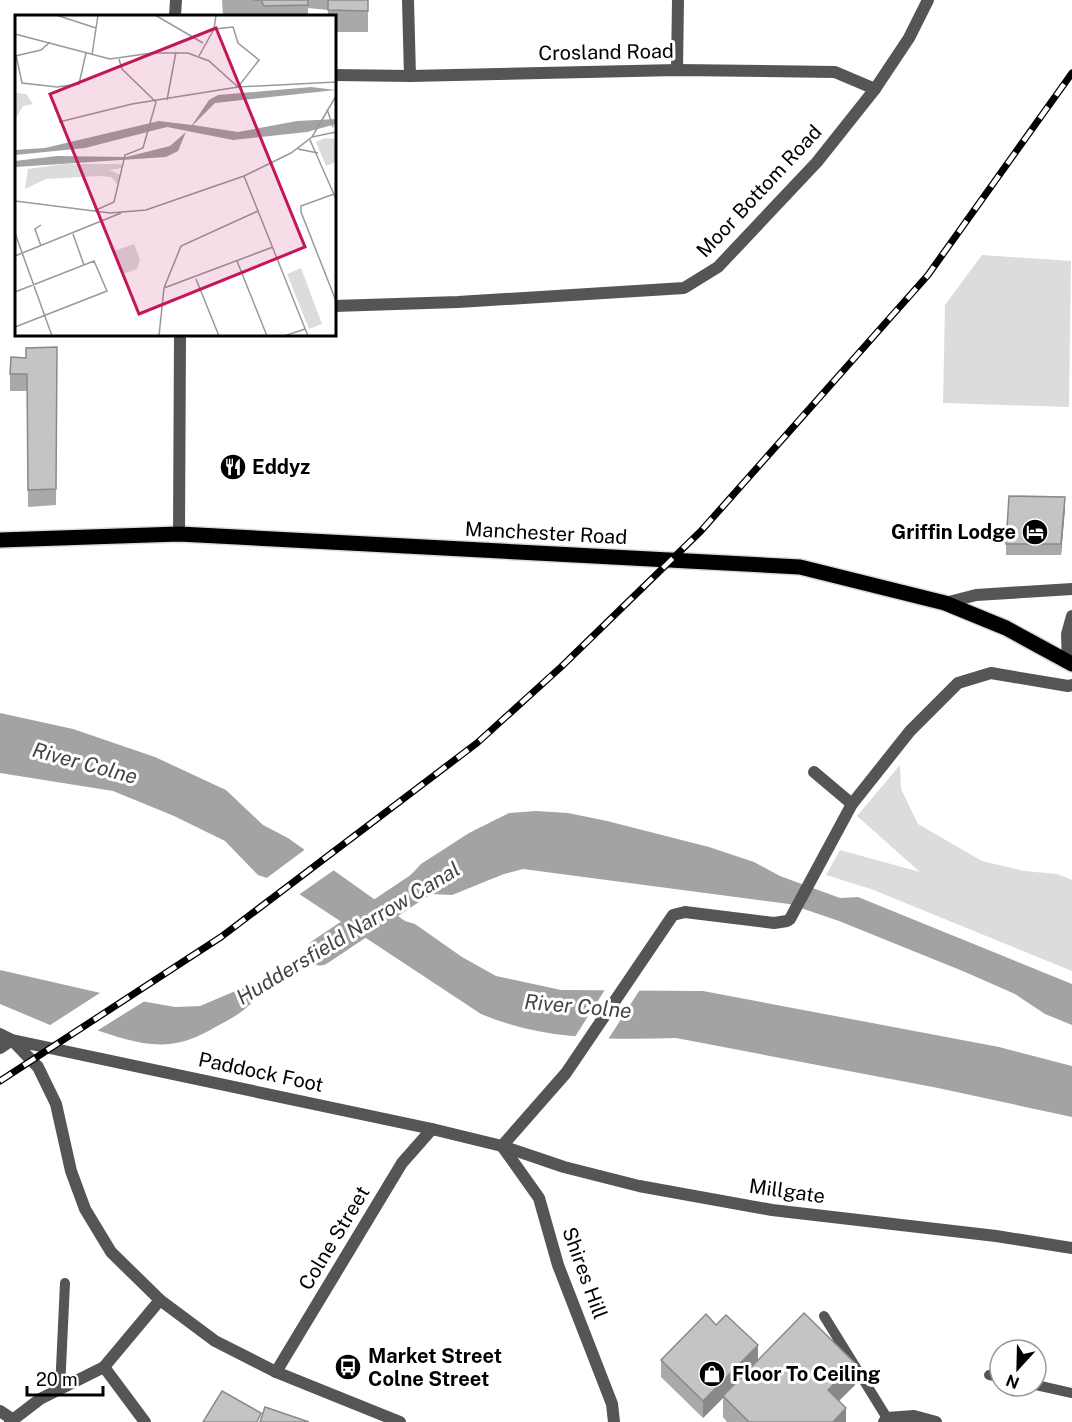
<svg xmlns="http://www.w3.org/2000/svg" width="1072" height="1422" font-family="'Public Sans',sans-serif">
<rect width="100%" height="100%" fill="#fff"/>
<g fill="#dcdcdc">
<polygon points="982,255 1071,261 1069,407 943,403 945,305"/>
<polygon points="900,765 901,789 918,824 982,861 1024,871 1057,874 1072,880 1072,971 871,889 826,875 840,850 920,872 857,816"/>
</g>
<g fill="#a3a3a3">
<path d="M0,713L73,729L155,757L226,790L263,825L288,838L405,921L415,924L462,957L496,976L561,990L703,991L999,1047L1072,1066V1117L938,1088L676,1038C610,1040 543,1040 481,1014L284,884L258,875L225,841L174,816L113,791L0,773Z"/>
<polygon points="536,811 568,813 607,821 709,847 754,862 780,876 840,898 858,897 1072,984 1072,1025 1045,1014 1015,994 965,972 839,921 789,904 523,869 504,874 452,895 431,894 402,906 392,903 392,895 421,864 469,833 509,813"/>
<path d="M345,929L351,932L352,937L259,994C249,1008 235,1017 219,1025C207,1032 194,1039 181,1042C146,1051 108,1033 75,1023L62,1030L0,1004V970L118,997L175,1007L200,1006L240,989L250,988Z"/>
</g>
<g fill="#fff">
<polygon points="307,848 337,868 297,896 282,887 264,880"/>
<polygon points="606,988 641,988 607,1041 573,1040"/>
<polygon points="103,991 148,999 95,1032 76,1026 62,1033 47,1027"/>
</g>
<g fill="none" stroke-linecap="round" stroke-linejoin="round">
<polyline stroke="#a3a3a3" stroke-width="27" points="320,952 423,883"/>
<defs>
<polyline id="primary" points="0,540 179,534 800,567 945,603 1006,628 1072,664"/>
</defs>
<use href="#primary" stroke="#dbdbdb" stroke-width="18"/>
<g stroke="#555" stroke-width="10">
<polyline points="824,1316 887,1418"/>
<polyline points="989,1375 1000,1377"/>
<polyline points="1036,1385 1072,1393"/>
<polyline points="60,1389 65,1283"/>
</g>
<g stroke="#555" stroke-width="12">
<polyline points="408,0 410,76"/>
<polyline points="175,16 176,0"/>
<polyline points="677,70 678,0"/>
<polyline points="334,75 410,76 677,70 835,72 875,89"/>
<polyline points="334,306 458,302 684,288 718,267 817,162 875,89 909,38 928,0"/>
<polyline points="179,534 180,334"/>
<polyline points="814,772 852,804"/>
<polyline points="0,1048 12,1040 432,1129 502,1146 564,1167 639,1186 772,1210 996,1236 1072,1248"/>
<polyline points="502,1146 566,1073 673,915 685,912 774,923 787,921 790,919 852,804 910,731 958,683 991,673 1068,686 1072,685"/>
<polyline points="502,1146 539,1198 558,1265 612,1404 614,1422"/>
<polyline points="104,1367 145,1422"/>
<polyline points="276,1372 402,1163 432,1129"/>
<polyline points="0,1411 12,1419"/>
<polyline points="884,1422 887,1418 914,1416 936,1422"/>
</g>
<g stroke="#555" stroke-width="12">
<polyline points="945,603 976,595 1072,589"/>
<polyline points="1068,662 1067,634 1072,616"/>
<polyline points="0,1034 12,1040 38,1067 56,1104 71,1171 85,1209 111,1252 160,1300 215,1341 276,1372 400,1422"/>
<polyline points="10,1422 40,1399 104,1367 160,1300"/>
</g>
<use href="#primary" stroke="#000" stroke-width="15"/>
<defs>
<polyline id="rail" points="0,1081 221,937 477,743 561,667 701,531 928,275 1072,73"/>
</defs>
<use href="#rail" stroke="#000" stroke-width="7"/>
<use href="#rail" stroke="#fff" stroke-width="4.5" stroke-dasharray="14" stroke-linecap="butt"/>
</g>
<g fill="#a9a9a9">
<polygon points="222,0 368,0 368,32 334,32 334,16 328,16 328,10 308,8 308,16 223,16"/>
<polygon points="57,347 56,505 28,507 27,391 10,391 10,374 26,358"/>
<polygon points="1065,508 1061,555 1006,555 1006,544"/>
<polygon points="716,1325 758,1360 855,1385 839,1401 846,1422 727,1422 723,1417 723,1398 703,1418 661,1377 661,1360"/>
</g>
<g fill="#898989">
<polygon points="1065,497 1065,508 1061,555 1061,544"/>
<polygon points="758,1345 758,1362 723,1396 723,1398 703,1418 703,1401"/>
<polygon points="855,1363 855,1385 828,1411 828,1390"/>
<polygon points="846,1408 846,1422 833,1422"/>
</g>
<g fill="#c4c4c4" stroke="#898989" stroke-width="1.5">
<polygon points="253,0 308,0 308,5 264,6 261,0"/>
<polygon points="328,0 368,0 368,11 328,10"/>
<polygon points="57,347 56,489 28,490 27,374 10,374 11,357 26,358 26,348"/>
<polygon points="1009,496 1065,497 1061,544 1006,544"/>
<polygon points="804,1313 855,1363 828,1390 846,1408 833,1422 749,1422 723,1396"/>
<polygon points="706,1314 716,1325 726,1315 758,1345 703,1401 661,1360"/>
<polygon points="222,1391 261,1413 257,1422 203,1422"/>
<polygon points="265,1407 309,1422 260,1422"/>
</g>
<defs>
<symbol id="restaurant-disc" viewBox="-11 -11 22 22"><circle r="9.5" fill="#000" stroke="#fff"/><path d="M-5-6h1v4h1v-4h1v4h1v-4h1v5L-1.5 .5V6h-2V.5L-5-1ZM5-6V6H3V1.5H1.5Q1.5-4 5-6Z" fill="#fff"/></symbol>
<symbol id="hotel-disc" viewBox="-11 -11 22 22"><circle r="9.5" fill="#000" stroke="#fff"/><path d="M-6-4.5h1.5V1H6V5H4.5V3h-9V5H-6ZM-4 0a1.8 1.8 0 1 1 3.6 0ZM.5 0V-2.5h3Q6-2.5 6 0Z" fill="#fff"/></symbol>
<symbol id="bus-disc" viewBox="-11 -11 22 22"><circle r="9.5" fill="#000" stroke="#fff"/><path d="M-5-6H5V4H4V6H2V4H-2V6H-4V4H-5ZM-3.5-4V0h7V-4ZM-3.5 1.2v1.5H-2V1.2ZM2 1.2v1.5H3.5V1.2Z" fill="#fff"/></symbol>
<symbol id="shop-disc" viewBox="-11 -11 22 22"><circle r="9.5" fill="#000" stroke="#fff"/><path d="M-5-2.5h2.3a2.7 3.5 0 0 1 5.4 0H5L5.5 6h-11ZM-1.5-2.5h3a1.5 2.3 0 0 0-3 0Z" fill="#fff"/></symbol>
</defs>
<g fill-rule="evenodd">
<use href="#restaurant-disc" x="218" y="452" width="30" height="30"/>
<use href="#hotel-disc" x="1020" y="517" width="30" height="30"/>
<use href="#bus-disc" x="333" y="1352" width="30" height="30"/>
<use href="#shop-disc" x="697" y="1359" width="30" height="30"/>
</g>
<g text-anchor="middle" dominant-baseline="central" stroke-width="6" stroke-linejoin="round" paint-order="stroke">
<g font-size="20" fill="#000" stroke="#fff">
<text transform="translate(606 52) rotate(-1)">Crosland Road</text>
<text transform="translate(759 191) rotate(-47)">Moor Bottom Road</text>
<text transform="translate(546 533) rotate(3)">Manchester Road</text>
<text transform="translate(261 1072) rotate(12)">Paddock Foot</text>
<text transform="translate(787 1191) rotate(8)">Millgate</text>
<text transform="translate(334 1238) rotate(-59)">Colne Street</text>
<text transform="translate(585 1273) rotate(70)">Shires Hill</text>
</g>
<g font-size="20" font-weight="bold" fill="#000" stroke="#fff" text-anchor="start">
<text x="252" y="467">Eddyz</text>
<text x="1016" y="532" text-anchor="end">Griffin Lodge</text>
<text x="368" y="1356">Market Street<tspan x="368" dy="23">Colne Street</tspan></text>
<text x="732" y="1374">Floor To Ceiling</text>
</g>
<g font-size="21" font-style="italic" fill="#444" stroke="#fff">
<text transform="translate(85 763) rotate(15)">River Colne</text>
<text transform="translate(348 933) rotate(-31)">Huddersfield Narrow Canal</text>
<text transform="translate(578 1006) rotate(5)">River Colne</text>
</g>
</g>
<g transform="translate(15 15)">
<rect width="321" height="321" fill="#fff"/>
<path d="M0,78L11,79L18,89L8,91L1,103ZM310,123L321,124V147L311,151L301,127ZM49,149H107V153L94,155L106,160L103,170L96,162L84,161L31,164L10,174L13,154ZM119,229L125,244L122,254L108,259L99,236ZM286,253L307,309L294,314L272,259Z" fill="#dcdcdc"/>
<path d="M296,72L321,75L200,88L178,110L223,117L282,106L321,104V109L292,117L218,125L152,112L70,133L0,140V135L30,133L144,106L177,110L194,85L203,80ZM171,117L163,136L151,142L0,152V146L42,141L111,142L155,131Z" fill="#a3a3a3"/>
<path fill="none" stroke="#999" stroke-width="1.5" d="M41,0L81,13M140,0L188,28M199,14L218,12L223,28L244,45L223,72M0,19L95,44L137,38H173L194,46L223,72L321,67M1,40L7,68L42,72L64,69L71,38M77,40L83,0M0,41L26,35L35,27M184,41L199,14L201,0M104,44L107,54L141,87M152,85L161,37M312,94L318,112M44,107L117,89L223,72M297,122L321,117M295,125L321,184M283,134L303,138M229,161L293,321M319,179L286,191V197L321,286M0,186L95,198L131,195L229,161L276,138L297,122L321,81M79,196L99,187L110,140L128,133L141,87M0,218L37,321M58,219L69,250M26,231L20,214L26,210M0,241L106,198M222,246L252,321M181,264L204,321M149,273L258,232M0,277L79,246L92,276L0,312M144,321L149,273L166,231L243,196M269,321L290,314"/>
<path fill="#c2185b" fill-opacity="0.15" stroke="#c2185b" stroke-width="3" d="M201,13L290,232L124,299L35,79Z"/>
<rect width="321" height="321" fill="none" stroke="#000" stroke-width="3"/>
</g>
<g transform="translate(1018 1368) rotate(202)"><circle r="28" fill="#ffffff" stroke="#999999" stroke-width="1.5"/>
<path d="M0-4.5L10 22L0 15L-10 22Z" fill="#000000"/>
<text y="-9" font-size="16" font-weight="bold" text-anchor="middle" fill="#000000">N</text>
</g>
<path d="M27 1386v9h76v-9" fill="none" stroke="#000000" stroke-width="3"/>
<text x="36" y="1386" font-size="18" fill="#000000" stroke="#ffffff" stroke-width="4.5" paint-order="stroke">20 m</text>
</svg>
